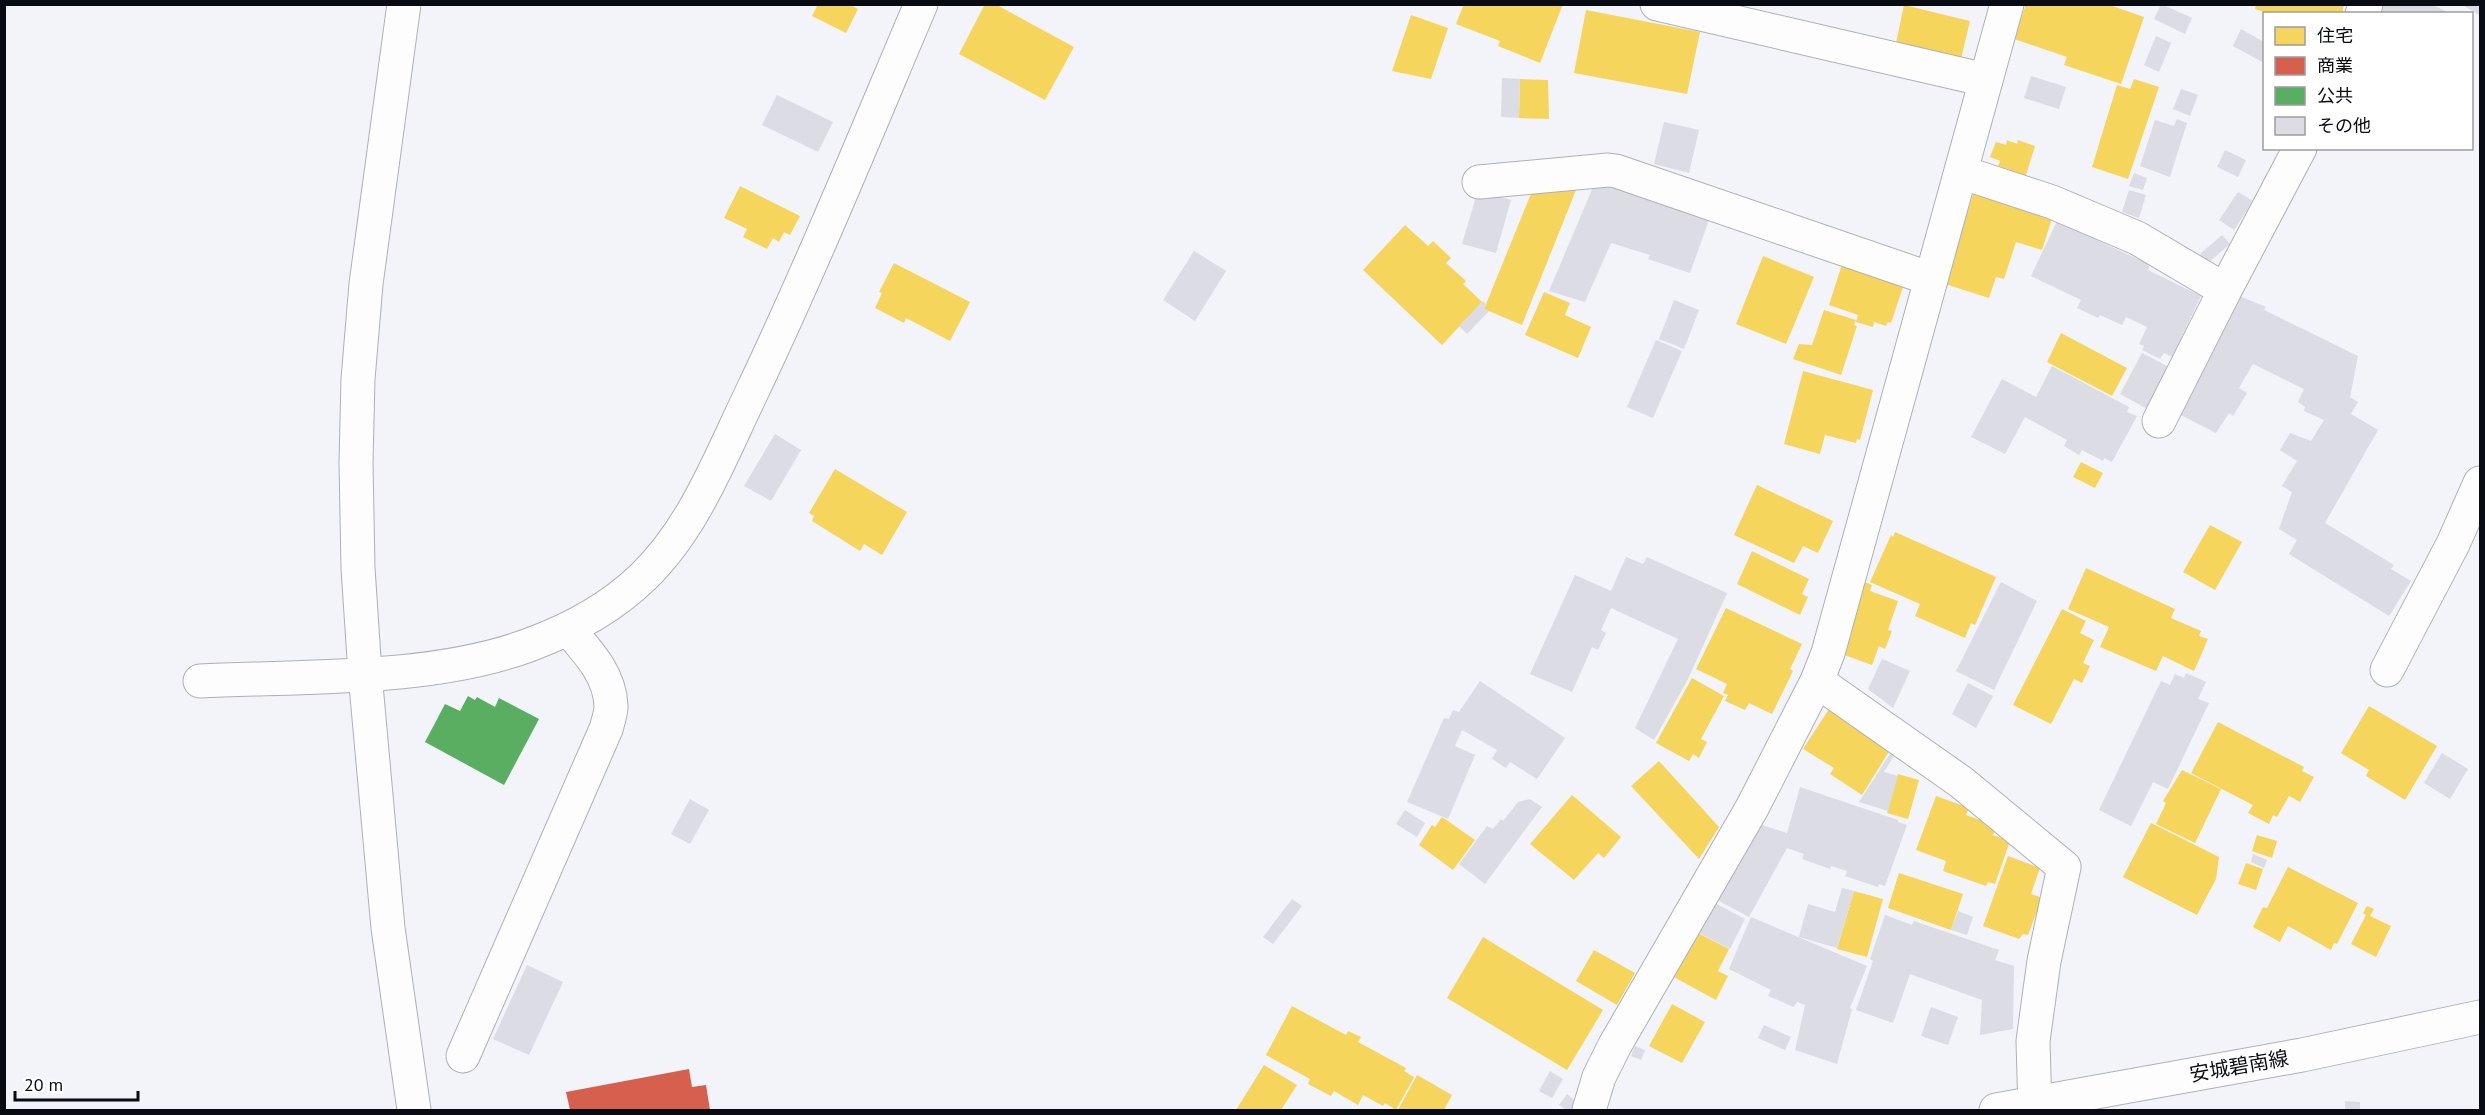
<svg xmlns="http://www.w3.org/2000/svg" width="2485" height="1115" font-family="'PT Sans','Noto Sans JP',sans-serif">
<rect width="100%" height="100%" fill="#f3f4fa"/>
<g fill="#f6d55c">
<polygon points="818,4 849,4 858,9 846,33 812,16"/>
<polygon points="985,4 995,4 1074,47 1045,100 959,54"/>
<polygon points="1464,4 1563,4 1540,63 1498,46 1500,41 1456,24"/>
<polygon points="2026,4 2107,4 2144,17 2121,84 2064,65 2067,57 2014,39"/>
<polygon points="2256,4 2344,4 2342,14 2271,14 2255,9"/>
<polygon points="1904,5 1970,21 1961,59 1896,43"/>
<polygon points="1586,10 1700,32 1687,94 1574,73"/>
<polygon points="1411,15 1448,28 1431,79 1392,71"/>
<polygon points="1520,79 1548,80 1549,119 1519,118"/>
<polygon points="2134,79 2159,87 2128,179 2092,167 2117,85 2130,89"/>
<polygon points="2007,140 2017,144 2018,140 2035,146 2025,178 2009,173 2010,170 1998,166 2000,161 1990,157 1996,142 2006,145"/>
<polygon points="1535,184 1576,190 1522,325 1484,309"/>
<polygon points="740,186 800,216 790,235 784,232 779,242 773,238 767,249 743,237 747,229 724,218"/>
<polygon points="1975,188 2054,212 2042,250 2016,242 2004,279 1996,277 1989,298 1945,284"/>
<polygon points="1405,225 1428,246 1433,241 1451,258 1446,263 1466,281 1463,284 1482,302 1442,345 1363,270"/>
<polygon points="1763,256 1814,277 1786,344 1736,324"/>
<polygon points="1844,258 1904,284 1891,323 1888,322 1886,326 1874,322 1873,327 1856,322 1858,315 1829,305"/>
<polygon points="894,263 970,302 950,341 906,318 904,323 875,308 882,293 879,292"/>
<polygon points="1544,292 1570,303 1565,315 1591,327 1578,358 1525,335"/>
<polygon points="1824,310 1856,320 1854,325 1857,326 1841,375 1793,359 1799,344 1812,345"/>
<polygon points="2061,333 2127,368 2112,396 2047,362"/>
<polygon points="1803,371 1873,390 1860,440 1857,439 1856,443 1825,435 1820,454 1784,444"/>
<polygon points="2081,462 2103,473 2095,488 2073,477"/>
<polygon points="835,469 907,512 882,555 864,544 860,551 812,521 814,516 809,513"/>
<polygon points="1757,485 1833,521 1818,553 1803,546 1794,563 1734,535"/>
<polygon points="2210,525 2242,542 2215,590 2183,572"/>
<polygon points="1895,532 1996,577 1975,625 1971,623 1965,638 1915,616 1920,604 1870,582 1891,535 1893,537"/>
<polygon points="1752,551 1809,579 1802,594 1808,597 1800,615 1737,584"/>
<polygon points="2086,568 2175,609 2171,618 2201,631 2199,636 2208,639 2194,671 2163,656 2156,671 2100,647 2109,627 2068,609"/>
<polygon points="1862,581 1872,585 1870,591 1898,601 1888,630 1892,631 1885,649 1879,646 1872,665 1839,653"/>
<polygon points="1726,608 1802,644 1790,669 1793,671 1772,714 1749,703 1745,710 1725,701 1728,695 1723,693 1727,684 1696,669"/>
<polygon points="2062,609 2086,621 2080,633 2094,640 2083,663 2090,666 2082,683 2074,679 2051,724 2013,705"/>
<polygon points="1692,678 1724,696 1701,739 1707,742 1699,758 1693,754 1689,761 1656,743"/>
<polygon points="1831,706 1893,745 1862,795 1830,774 1834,768 1803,749"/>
<polygon points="2369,706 2437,746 2405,800 2366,776 2369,770 2341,753"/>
<polygon points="2218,722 2304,767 2302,771 2314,777 2300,802 2289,796 2277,817 2273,815 2269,824 2248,813 2253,805 2191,773"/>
<polygon points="1659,761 1719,827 1699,859 1631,786"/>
<polygon points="2182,770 2221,789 2195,843 2156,824 2166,803 2163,801"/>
<polygon points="1898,774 1919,780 1908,819 1887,813"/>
<polygon points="1572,795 1621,837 1604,858 1598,853 1574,880 1530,844"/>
<polygon points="1936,796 1969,808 1966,815 1997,826 1993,835 2010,841 1995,884 1988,882 1986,886 1943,871 1946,861 1916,850"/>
<polygon points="1442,817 1475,840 1453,870 1419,845 1432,825 1435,827"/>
<polygon points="2151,823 2219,857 2216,879 2197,915 2123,877"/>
<polygon points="2257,835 2277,841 2272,858 2252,851"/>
<polygon points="2008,856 2040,868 2031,894 2042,898 2028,935 2023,934 2019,939 1983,926"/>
<polygon points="2246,863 2263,869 2256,890 2238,884"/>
<polygon points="2288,867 2358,903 2337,944 2334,943 2331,950 2288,926 2280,942 2253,927 2263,907 2267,908"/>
<polygon points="1899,873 1963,894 1951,930 1888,908"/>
<polygon points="1854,891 1883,899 1867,957 1837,949"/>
<polygon points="2367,906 2374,909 2370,916 2391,926 2376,957 2351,944 2366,915 2363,913"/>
<polygon points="1696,932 1729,949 1718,971 1728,976 1716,1000 1672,976"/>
<polygon points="1483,937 1603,1010 1567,1070 1447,998"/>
<polygon points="1594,950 1635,973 1617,1005 1576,981"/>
<polygon points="1672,1004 1705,1022 1682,1063 1649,1046"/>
<polygon points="1292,1006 1346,1035 1348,1031 1361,1037 1358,1042 1406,1068 1404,1071 1414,1077 1396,1110 1385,1103 1383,1106 1363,1095 1358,1105 1334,1091 1331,1096 1308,1084 1310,1079 1266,1055"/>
<polygon points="1264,1065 1297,1085 1281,1110 1236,1110"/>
<polygon points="1417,1075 1452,1095 1444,1110 1398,1110"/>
</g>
<polygon fill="#d6604d" points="689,1069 692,1087 706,1085 710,1110 570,1110 566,1092"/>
<polygon fill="#5aae61" points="468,696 475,700 477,697 495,707 499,698 539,719 504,785 425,742 445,704 460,711"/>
<g fill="#dbdce4">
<polygon points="2161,4 2192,18 2185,34 2154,19"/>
<polygon points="2376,4 2431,4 2447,12 2447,14 2372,14"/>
<polygon points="2461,4 2480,4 2480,12 2479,15"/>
<polygon points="2241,29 2264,42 2264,63 2233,46"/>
<polygon points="2156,36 2171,43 2159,72 2144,65"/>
<polygon points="2031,76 2066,87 2059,109 2024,98"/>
<polygon points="1502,78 1520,79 1519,118 1501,117"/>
<polygon points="2181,89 2198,95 2190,116 2173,109"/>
<polygon points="777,95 833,122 818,152 762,125"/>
<polygon points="2177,119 2187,123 2170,177 2140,166 2155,120 2174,126"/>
<polygon points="1664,122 1699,130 1689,173 1654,164"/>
<polygon points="2225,150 2246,160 2238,177 2217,167"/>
<polygon points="2134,173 2147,178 2143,190 2129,186"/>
<polygon points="1596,180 1709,220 1690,273 1648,259 1650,255 1611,243 1585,302 1549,291"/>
<polygon points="1478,190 1511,200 1496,253 1462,244"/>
<polygon points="2129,190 2146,195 2139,218 2122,212"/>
<polygon points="2238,192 2253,201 2234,230 2219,220"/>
<polygon points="2057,221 2150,265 2148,270 2201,296 2182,336 2183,337 2176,359 2164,353 2160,359 2142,350 2144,346 2139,344 2147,327 2126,317 2122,325 2100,315 2098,318 2077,308 2081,300 2031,276"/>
<polygon points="2222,235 2230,244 2208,263 2200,254"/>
<polygon points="1194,251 1226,271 1195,321 1163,300"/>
<polygon points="2232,293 2266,307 2264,310 2358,356 2350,397 2358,402 2351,414 2378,430 2325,523 2394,565 2391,569 2411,581 2389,616 2289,554 2297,540 2279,529 2292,492 2282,486 2297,461 2280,450 2290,433 2311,441 2324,420 2304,411 2305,407 2298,402 2304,389 2253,364 2239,388 2247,393 2233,416 2229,413 2216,433 2175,412"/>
<polygon points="1674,300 1699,310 1684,349 1659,339"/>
<polygon points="1483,301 1486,305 1484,309 1489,311 1467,334 1459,326"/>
<polygon points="1656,340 1682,351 1653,418 1627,407"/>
<polygon points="2142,353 2173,369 2151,411 2120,394"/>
<polygon points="2052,366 2129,407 2127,412 2137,416 2112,462 2104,458 2103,461 2082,450 2079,455 2064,446 2067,440 2025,417 2005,454 1971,437 2002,379 2036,397"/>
<polygon points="775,434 801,450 771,501 744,486"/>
<polygon points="1626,557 1643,564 1647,557 1727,593 1688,679 1654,740 1635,728 1678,639 1611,608 1601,630 1606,633 1598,650 1592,647 1572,692 1530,674 1575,575 1611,591"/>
<polygon points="2001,582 2037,601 1994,690 1956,671"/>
<polygon points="1882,659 1910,671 1893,708 1868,689"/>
<polygon points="2186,673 2206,682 2198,699 2209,703 2168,789 2153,782 2131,826 2099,810 2161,681 2170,685 2175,674 2184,678"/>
<polygon points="1480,681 1565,738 1537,779 1510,762 1506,768 1492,759 1497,750 1462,730 1455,746 1475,755 1448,819 1407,802 1444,718 1449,719 1453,710 1459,712"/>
<polygon points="1968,683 1993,696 1976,728 1952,714"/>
<polygon points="1895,746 1898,749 1884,772 1898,776 1888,811 1859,802"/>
<polygon points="2442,753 2468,769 2450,799 2424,783"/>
<polygon points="1800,787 1898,820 1898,822 1907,825 1885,886 1879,884 1878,887 1845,876 1847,871 1831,866 1830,869 1802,859 1804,854 1787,848 1749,917 1715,899 1759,824 1787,833"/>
<polygon points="690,799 709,810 690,844 671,834"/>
<polygon points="1530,799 1542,807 1485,884 1459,864 1487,826 1493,829 1501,819 1503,821 1518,802"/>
<polygon points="1405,810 1425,823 1417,837 1396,824"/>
<polygon points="2253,854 2267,860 2264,868 2251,862"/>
<polygon points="1842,888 1854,891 1837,948 1799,937 1808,904 1835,912"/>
<polygon points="1292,899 1302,906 1273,944 1263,937"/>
<polygon points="1713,902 1745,919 1730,949 1697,932"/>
<polygon points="1958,911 1973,917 1967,935 1951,930"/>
<polygon points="1885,915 1912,925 1914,921 1999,950 1995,960 2014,966 2013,1029 1980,1035 1982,1000 1910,974 1893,1023 1856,1010 1873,961 1870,959"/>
<polygon points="1751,917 1867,966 1850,1008 1852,1009 1837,1064 1795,1050 1805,1005 1797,1002 1794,1007 1768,996 1771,990 1729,969"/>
<polygon points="527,965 563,982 529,1055 493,1039"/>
<polygon points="1931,1007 1958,1017 1948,1045 1921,1036"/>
<polygon points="1764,1025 1791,1037 1785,1050 1758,1038"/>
<polygon points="1635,1046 1645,1050 1641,1060 1631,1056"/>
<polygon points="1550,1071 1563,1079 1552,1098 1539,1091"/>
<polygon points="1567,1094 1577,1102 1571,1110 1566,1110 1559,1105"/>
<polygon points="2345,1101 2360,1102 2360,1110 2345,1110"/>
</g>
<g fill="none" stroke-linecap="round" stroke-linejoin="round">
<defs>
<g id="minor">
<polyline points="404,4 366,284 358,379 356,463 358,568 365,674 388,928 414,1110"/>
<polyline points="1657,4 1986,80"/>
<polyline points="2362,14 2366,4"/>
<polyline points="1961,172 2052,202 2137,238 2225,290 2300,148"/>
<polyline points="1479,182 1608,170 1616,171 1931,279"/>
<polyline points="2159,421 2225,290"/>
<polyline points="2387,670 2453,544 2480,483"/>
<path d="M200,681C303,676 433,681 529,645C570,630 612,607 643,577C694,528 720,458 750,396C811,268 865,136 921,4"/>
<polyline points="1817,681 1961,782 2064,867 2044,961 2033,1041 2035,1110"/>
<path d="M463,1056L606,729C608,722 611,713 611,706C610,674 587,651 568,629"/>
<polyline points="1589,1110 1599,1077 1615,1045 1752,808 1817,681 1828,653 2007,4"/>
</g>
<polyline id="major" points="1996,1110 2302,1055 2480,1017"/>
</defs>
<use href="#minor" stroke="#afb0b7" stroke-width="35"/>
<use href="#major" stroke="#afb0b7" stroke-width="35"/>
<use href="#minor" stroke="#fdfdfe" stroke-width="33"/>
<use href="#major" stroke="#fdfdfe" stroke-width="33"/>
</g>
<g text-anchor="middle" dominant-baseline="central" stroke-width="6" stroke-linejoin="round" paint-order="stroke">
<g font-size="20" fill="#090b13" stroke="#fff">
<text transform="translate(2239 1066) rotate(-10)">安城碧南線</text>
</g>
</g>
<rect width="2485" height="1115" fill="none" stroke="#090b13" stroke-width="12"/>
<rect x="2263" y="12" width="210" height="138" fill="#ffffff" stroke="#9d9da1" stroke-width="1.5"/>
<rect x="2275" y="27" width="30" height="18" fill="#f6d55c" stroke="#9d9da1" stroke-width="1.5"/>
<text x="2317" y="42" font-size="18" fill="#090b13">住宅</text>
<rect x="2275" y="57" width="30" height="18" fill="#d6604d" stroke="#9d9da1" stroke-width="1.5"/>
<text x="2317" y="72" font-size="18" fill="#090b13">商業</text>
<rect x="2275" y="87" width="30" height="18" fill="#5aae61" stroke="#9d9da1" stroke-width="1.5"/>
<text x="2317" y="102" font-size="18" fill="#090b13">公共</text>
<rect x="2275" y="117" width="30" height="18" fill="#dbdce4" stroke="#9d9da1" stroke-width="1.5"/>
<text x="2317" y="132" font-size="18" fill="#090b13">その他</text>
<path d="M15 1091v9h123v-9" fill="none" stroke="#090b13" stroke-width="3"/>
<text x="24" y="1091" font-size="18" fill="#090b13" stroke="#ffffff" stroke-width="4.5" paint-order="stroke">20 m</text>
</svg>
